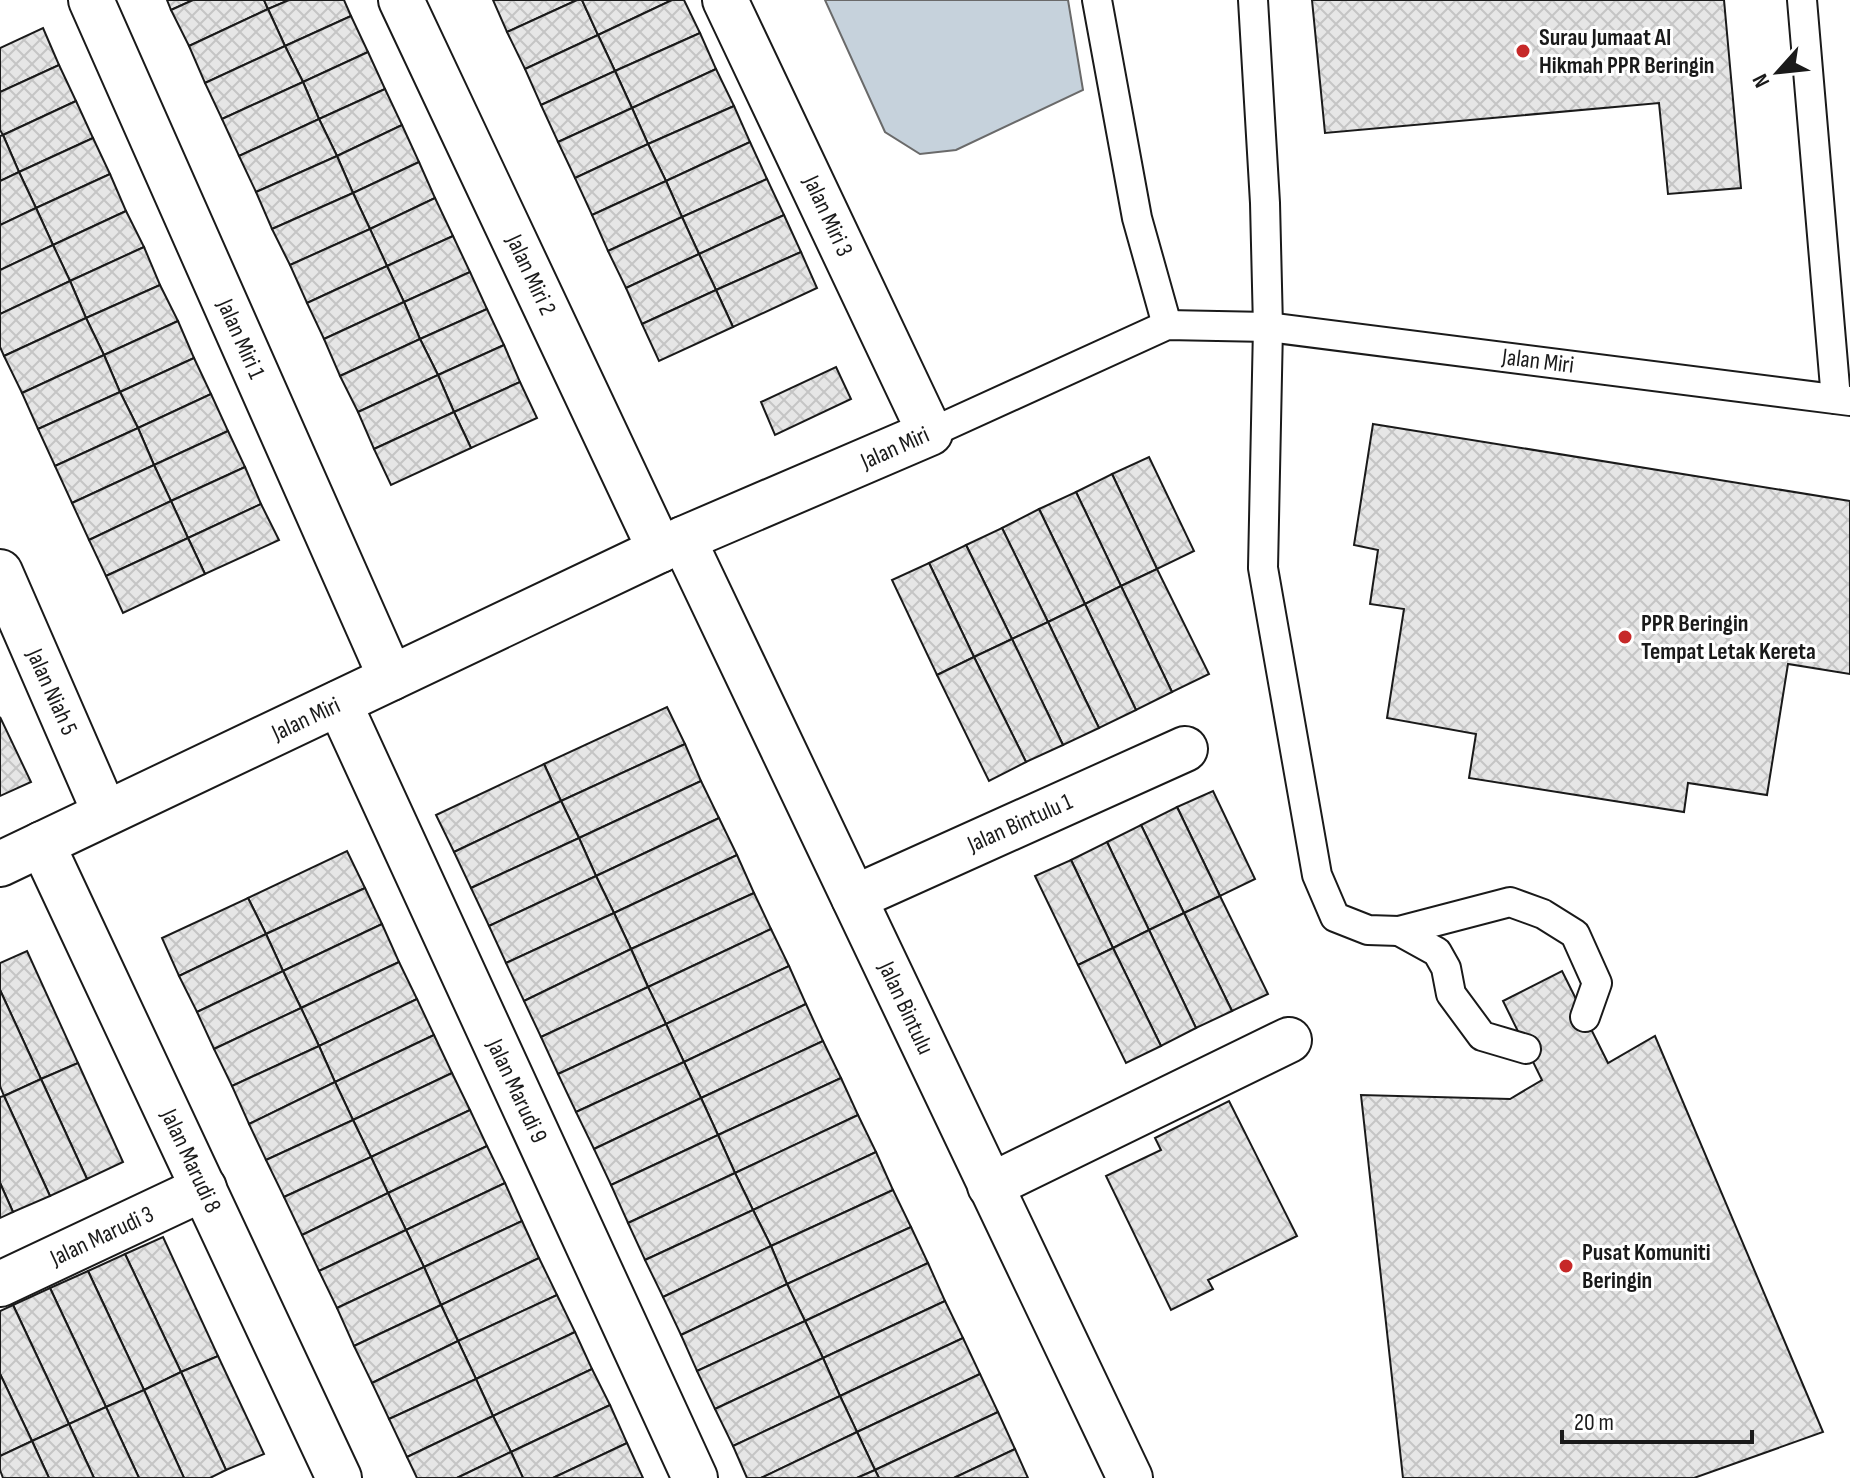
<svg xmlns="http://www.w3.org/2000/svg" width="1850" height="1478" font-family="'Sofia Sans Condensed',sans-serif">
<defs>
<pattern id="building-cross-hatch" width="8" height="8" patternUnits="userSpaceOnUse" patternTransform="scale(2)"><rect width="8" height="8" fill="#e6e6e6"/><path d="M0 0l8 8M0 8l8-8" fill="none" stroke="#c5c5c5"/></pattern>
</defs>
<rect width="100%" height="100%" fill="#fff"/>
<polygon fill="#c6d2dc" stroke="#6a6a6a" stroke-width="2" points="825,0 1068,0 1083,90 956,150 920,154 885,132"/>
<g fill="url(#building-cross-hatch)" stroke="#1a1a1a" stroke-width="2">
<polygon points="167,0 193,0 171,10"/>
<polygon points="193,0 264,0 268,9 189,46 171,10"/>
<polygon points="264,0 289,0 268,9"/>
<polygon points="289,0 344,0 351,16 285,46 268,9"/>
<polygon points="493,0 577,0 507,32"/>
<polygon points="577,0 582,0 598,35 525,69 507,32"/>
<polygon points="582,0 672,0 598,35"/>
<polygon points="672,0 684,0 700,33 615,71 598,35"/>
<polygon points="1312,0 1724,0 1741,188 1668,194 1659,103 1325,133"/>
<polygon points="268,9 285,46 205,83 189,46"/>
<polygon points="351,16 368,52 303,82 285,46"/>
<polygon points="43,28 59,65 0,92 0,48"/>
<polygon points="700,33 716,69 632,108 615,71"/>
<polygon points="598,35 615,71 541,105 525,69"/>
<polygon points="285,46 303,82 222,119 205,83"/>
<polygon points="368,52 385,89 319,119 303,82"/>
<polygon points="59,65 76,101 3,135 0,130 0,92"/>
<polygon points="716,69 734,106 648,144 632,108"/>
<polygon points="615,71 632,108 558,142 541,105"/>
<polygon points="303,82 319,119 239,156 222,119"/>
<polygon points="385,89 402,125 337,156 319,119"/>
<polygon points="76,101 93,138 19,172 3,135"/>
<polygon points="734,106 750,142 666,181 648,144"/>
<polygon points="632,108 648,144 575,178 558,142"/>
<polygon points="319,119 337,156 256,192 239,156"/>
<polygon points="402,125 419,162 353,193 337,156"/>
<polygon points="3,135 19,172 0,181 0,136"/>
<polygon points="93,138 110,174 36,208 19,172"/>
<polygon points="750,142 767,179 682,217 666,181"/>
<polygon points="648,144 666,181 592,215 575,178"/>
<polygon points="337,156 353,193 272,229 256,192"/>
<polygon points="419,162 435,198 370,229 353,193"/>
<polygon points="19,172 36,208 0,225 0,181"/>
<polygon points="110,174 126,211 53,245 36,208"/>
<polygon points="767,179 784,215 699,254 682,217"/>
<polygon points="666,181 682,217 608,251 592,215"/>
<polygon points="353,193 370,229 290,265 272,229"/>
<polygon points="435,198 453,236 387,266 370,229"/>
<polygon points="36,208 53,245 0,270 0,225"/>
<polygon points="126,211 144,247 70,281 53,245"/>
<polygon points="784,215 801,252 716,290 699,254"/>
<polygon points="682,217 699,254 626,288 608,251"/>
<polygon points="370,229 387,266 307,303 290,265"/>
<polygon points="453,236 470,272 404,302 387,266"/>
<polygon points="53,245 70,281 0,314 0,270"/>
<polygon points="144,247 160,285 86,318 70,281"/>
<polygon points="801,252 817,288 733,327 716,290"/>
<polygon points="699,254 716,290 642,324 626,288"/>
<polygon points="387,266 404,302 324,339 307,303"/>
<polygon points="470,272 487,309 420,339 404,302"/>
<polygon points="70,281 86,318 4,356 0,347 0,314"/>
<polygon points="160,285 178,321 104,355 86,318"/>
<polygon points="716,290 733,327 659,361 642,324"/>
<polygon points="404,302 420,339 340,376 324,339"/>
<polygon points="487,309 504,345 438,375 420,339"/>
<polygon points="86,318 104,355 22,393 4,356"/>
<polygon points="178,321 194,358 120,392 104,355"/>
<polygon points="420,339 438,375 358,412 340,376"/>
<polygon points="504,345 520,382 454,412 438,375"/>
<polygon points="104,355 120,392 38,429 22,393"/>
<polygon points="194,358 211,394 138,428 120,392"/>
<polygon points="836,367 851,399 775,435 761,402"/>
<polygon points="438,375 454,412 374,449 358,412"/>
<polygon points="520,382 537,418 471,448 454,412"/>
<polygon points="120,392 138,428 55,466 38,429"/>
<polygon points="211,394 228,431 154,465 138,428"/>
<polygon points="454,412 471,448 391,485 374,449"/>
<polygon points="1373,424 1850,501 1850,674 1788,664 1767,795 1688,783 1684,812 1469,778 1476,734 1387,718 1404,609 1370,604 1378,550 1354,545"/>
<polygon points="138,428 154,465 72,503 55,466"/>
<polygon points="228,431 245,467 171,501 154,465"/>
<polygon points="1149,457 1194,551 1157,569 1112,474"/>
<polygon points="154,465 171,501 89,540 72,503"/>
<polygon points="245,467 261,504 188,538 171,501"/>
<polygon points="1112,474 1157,569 1121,586 1076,492"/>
<polygon points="1076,492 1121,586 1085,604 1039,509"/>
<polygon points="171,501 188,538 106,576 89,540"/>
<polygon points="261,504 279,540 205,574 188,538"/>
<polygon points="1039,509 1085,604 1048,622 1002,528"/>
<polygon points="1002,528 1048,622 1012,639 966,545"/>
<polygon points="188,538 205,574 123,613 106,576"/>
<polygon points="966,545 1012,639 974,657 929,563"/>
<polygon points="929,563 974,657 937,675 892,580"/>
<polygon points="1157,569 1209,674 1172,692 1121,586"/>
<polygon points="1121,586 1172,692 1136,710 1085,604"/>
<polygon points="1085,604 1136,710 1099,728 1048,622"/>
<polygon points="1048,622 1099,728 1063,745 1012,639"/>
<polygon points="1012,639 1063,745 1026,762 974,657"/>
<polygon points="974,657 1026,762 989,781 937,675"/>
<polygon points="667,707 685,744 561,801 544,764"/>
<polygon points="0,717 31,782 0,796"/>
<polygon points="685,744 701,781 579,838 561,801"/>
<polygon points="544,764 561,801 454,852 436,815"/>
<polygon points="701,781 719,818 596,876 579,838"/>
<polygon points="1213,791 1255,879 1220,896 1177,807"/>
<polygon points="561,801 579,838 471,888 454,852"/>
<polygon points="1177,807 1220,896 1184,913 1141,825"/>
<polygon points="719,818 737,855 614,913 596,876"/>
<polygon points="1141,825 1184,913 1149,930 1107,842"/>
<polygon points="579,838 596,876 489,926 471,888"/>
<polygon points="1107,842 1149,930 1113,948 1071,860"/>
<polygon points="347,851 365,888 266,934 248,898"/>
<polygon points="737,855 754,893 631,949 614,913"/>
<polygon points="1071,860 1113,948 1078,965 1035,876"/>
<polygon points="596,876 614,913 506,963 489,926"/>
<polygon points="365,888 382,924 283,971 266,934"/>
<polygon points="754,893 771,929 648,987 631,949"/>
<polygon points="1220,896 1268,994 1232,1011 1184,913"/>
<polygon points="248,898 266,934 179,976 162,938"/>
<polygon points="614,913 631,949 524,1001 506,963"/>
<polygon points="1184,913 1232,1011 1196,1028 1149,930"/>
<polygon points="382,924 399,962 301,1008 283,971"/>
<polygon points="771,929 789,966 666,1024 648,987"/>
<polygon points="1149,930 1196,1028 1161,1046 1113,948"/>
<polygon points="266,934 283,971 197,1012 179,976"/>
<polygon points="1113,948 1161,1046 1126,1063 1078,965"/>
<polygon points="631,949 648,987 541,1037 524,1001"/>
<polygon points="27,951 78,1063 41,1079 0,990 0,963"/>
<polygon points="399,962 417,999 319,1046 301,1008"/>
<polygon points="789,966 806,1004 684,1062 666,1024"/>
<polygon points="283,971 301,1008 214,1049 197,1012"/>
<polygon points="1562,971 1608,1063 1655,1036 1823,1432 1694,1478 1403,1478 1361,1095 1510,1099 1542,1080 1503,1001"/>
<polygon points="648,987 666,1024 558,1074 541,1037"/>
<polygon points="0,990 41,1079 4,1096 0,1086"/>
<polygon points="417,999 434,1035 335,1082 319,1046"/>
<polygon points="806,1004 823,1041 701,1098 684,1062"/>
<polygon points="301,1008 319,1046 232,1086 214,1049"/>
<polygon points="666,1024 684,1062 576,1112 558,1074"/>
<polygon points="434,1035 452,1073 353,1120 335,1082"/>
<polygon points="823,1041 841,1078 718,1135 701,1098"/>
<polygon points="319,1046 335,1082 249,1124 232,1086"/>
<polygon points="684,1062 701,1098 594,1149 576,1112"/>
<polygon points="78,1063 123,1162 87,1179 41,1079"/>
<polygon points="452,1073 470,1110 371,1157 353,1120"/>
<polygon points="841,1078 858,1115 735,1173 718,1135"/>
<polygon points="41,1079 87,1179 50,1196 4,1096"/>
<polygon points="335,1082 353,1120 266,1160 249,1124"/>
<polygon points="4,1096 50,1196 13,1212 0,1183 0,1097"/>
<polygon points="701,1098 718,1135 611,1185 594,1149"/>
<polygon points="1229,1101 1297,1236 1208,1280 1213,1289 1171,1310 1106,1176 1161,1150 1155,1138"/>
<polygon points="470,1110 487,1146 388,1193 371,1157"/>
<polygon points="858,1115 876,1152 753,1210 735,1173"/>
<polygon points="353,1120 371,1157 284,1197 266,1160"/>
<polygon points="718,1135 735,1173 628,1223 611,1185"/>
<polygon points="487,1146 505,1183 406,1230 388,1193"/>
<polygon points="876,1152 893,1190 771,1246 753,1210"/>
<polygon points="371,1157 388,1193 302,1235 284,1197"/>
<polygon points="735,1173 753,1210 645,1260 628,1223"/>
<polygon points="0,1183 13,1212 0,1218"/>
<polygon points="505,1183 522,1221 424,1267 406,1230"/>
<polygon points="893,1190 911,1227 787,1284 771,1246"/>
<polygon points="388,1193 406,1230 319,1271 302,1235"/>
<polygon points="753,1210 771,1246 663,1297 645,1260"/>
<polygon points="522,1221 539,1258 441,1305 424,1267"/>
<polygon points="911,1227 928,1263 805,1321 787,1284"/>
<polygon points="406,1230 424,1267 337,1308 319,1271"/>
<polygon points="163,1237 218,1356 181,1372 125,1254"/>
<polygon points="771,1246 787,1284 681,1335 663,1297"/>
<polygon points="125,1254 181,1372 144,1390 88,1271"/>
<polygon points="539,1258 557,1295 458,1341 441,1305"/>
<polygon points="928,1263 945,1301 823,1358 805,1321"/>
<polygon points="424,1267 441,1305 354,1346 337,1308"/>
<polygon points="88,1271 144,1390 106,1407 50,1288"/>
<polygon points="787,1284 805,1321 697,1371 681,1335"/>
<polygon points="50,1288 106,1407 69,1424 13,1305"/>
<polygon points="557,1295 575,1332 476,1379 458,1341"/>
<polygon points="945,1301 963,1338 840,1396 823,1358"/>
<polygon points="13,1305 69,1424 32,1441 0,1374 0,1311"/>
<polygon points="441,1305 458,1341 372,1383 354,1346"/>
<polygon points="805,1321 823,1358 715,1409 697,1371"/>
<polygon points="575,1332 592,1369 493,1416 476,1379"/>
<polygon points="963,1338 980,1374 857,1432 840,1396"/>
<polygon points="458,1341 476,1379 389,1419 372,1383"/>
<polygon points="218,1356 264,1454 226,1470 181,1372"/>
<polygon points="823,1358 840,1396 733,1446 715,1409"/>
<polygon points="592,1369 610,1405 511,1452 493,1416"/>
<polygon points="181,1372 226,1470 210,1478 184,1478 144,1390"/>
<polygon points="0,1374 32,1441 0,1456"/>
<polygon points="980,1374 998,1412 875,1470 857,1432"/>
<polygon points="476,1379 493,1416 407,1457 389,1419"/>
<polygon points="144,1390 184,1478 139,1478 106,1407"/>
<polygon points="840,1396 857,1432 761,1478 747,1478 733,1446"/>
<polygon points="610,1405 627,1443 553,1478 523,1478 511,1452"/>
<polygon points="106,1407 139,1478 94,1478 69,1424"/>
<polygon points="998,1412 1015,1449 954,1478 879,1478 875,1470"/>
<polygon points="493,1416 511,1452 457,1478 417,1478 407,1457"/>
<polygon points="69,1424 94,1478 49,1478 32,1441"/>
<polygon points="857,1432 875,1470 857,1478 761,1478"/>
<polygon points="32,1441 49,1478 3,1478 0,1470 0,1456"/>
<polygon points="627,1443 643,1478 553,1478"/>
<polygon points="1015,1449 1028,1478 954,1478"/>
<polygon points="511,1452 523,1478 457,1478"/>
<polygon points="875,1470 879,1478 857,1478"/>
</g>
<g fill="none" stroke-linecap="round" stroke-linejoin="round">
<defs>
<g id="service">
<polyline points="1097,0 1137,218 1167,325"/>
<polyline points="1253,0 1265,203 1268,327 1263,568 1317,875 1335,917 1368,930 1399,931 1510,902 1543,914 1575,934 1597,983 1585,1017"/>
<polyline points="1802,0 1836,399"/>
<polyline points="930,433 1167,325 1268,327 1850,401"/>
<polyline points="1399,931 1437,952 1446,968 1451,994 1482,1036 1526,1049"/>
</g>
<g id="minor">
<polyline points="91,0 391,678"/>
<polyline points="401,0 660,550"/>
<polyline points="683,539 1130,1478"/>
<polyline points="0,572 105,813"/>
<polyline points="339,703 695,1478"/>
<polyline points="42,844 339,1478"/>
<polyline points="0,864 683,539 930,433 725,0"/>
<polyline points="854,898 1185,749"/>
<polyline points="990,1186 1289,1040"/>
<polyline points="0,1284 204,1188"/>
</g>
</defs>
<use href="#service" stroke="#1a1a1a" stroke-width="32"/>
<use href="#minor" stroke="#1a1a1a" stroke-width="48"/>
<use href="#service" stroke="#fff" stroke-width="28"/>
<use href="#minor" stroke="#fff" stroke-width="44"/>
</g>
<g fill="#c62828" stroke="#fff" stroke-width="3">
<circle cx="1523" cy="51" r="8"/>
<circle cx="1625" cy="637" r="8"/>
<circle cx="1566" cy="1266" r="8"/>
</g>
<g text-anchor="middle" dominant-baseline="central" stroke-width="6" stroke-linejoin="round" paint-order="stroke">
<g font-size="24" font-weight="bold" fill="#1a1a1a" stroke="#fff" text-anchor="start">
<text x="1539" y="37">Surau Jumaat Al<tspan x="1539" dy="28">Hikmah PPR Beringin</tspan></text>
<text x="1641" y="623">PPR Beringin<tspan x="1641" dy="28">Tempat Letak Kereta</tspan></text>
<text x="1582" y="1252">Pusat Komuniti<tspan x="1582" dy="28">Beringin</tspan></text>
</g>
<g font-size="24" fill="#1a1a1a" stroke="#fff">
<text transform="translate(828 216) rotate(65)">Jalan Miri 3</text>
<text transform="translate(531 275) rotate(65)">Jalan Miri 2</text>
<text transform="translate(241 339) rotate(66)">Jalan Miri 1</text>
<text transform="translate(1538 361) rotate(7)">Jalan Miri</text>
<text transform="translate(895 448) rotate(-24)">Jalan Miri</text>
<text transform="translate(52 692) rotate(66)">Jalan Niah 5</text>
<text transform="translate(306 719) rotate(-25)">Jalan Miri</text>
<text transform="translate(1020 823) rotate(-24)">Jalan Bintulu 1</text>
<text transform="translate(906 1008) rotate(65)">Jalan Bintulu</text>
<text transform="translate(517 1091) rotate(65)">Jalan Marudi 9</text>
<text transform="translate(191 1161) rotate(65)">Jalan Marudi 8</text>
<text transform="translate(102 1236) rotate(-25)">Jalan Marudi 3</text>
</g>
</g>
<g transform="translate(1778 72) rotate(243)" stroke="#ffffff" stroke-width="6" paint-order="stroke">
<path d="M0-6L14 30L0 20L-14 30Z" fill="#1a1a1a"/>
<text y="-12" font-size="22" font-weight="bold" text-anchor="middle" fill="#1a1a1a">N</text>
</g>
<path d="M1562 1430v12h190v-12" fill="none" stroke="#1a1a1a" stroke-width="4"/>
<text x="1574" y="1430" font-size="24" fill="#1a1a1a" stroke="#ffffff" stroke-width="6" paint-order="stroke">20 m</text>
</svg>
